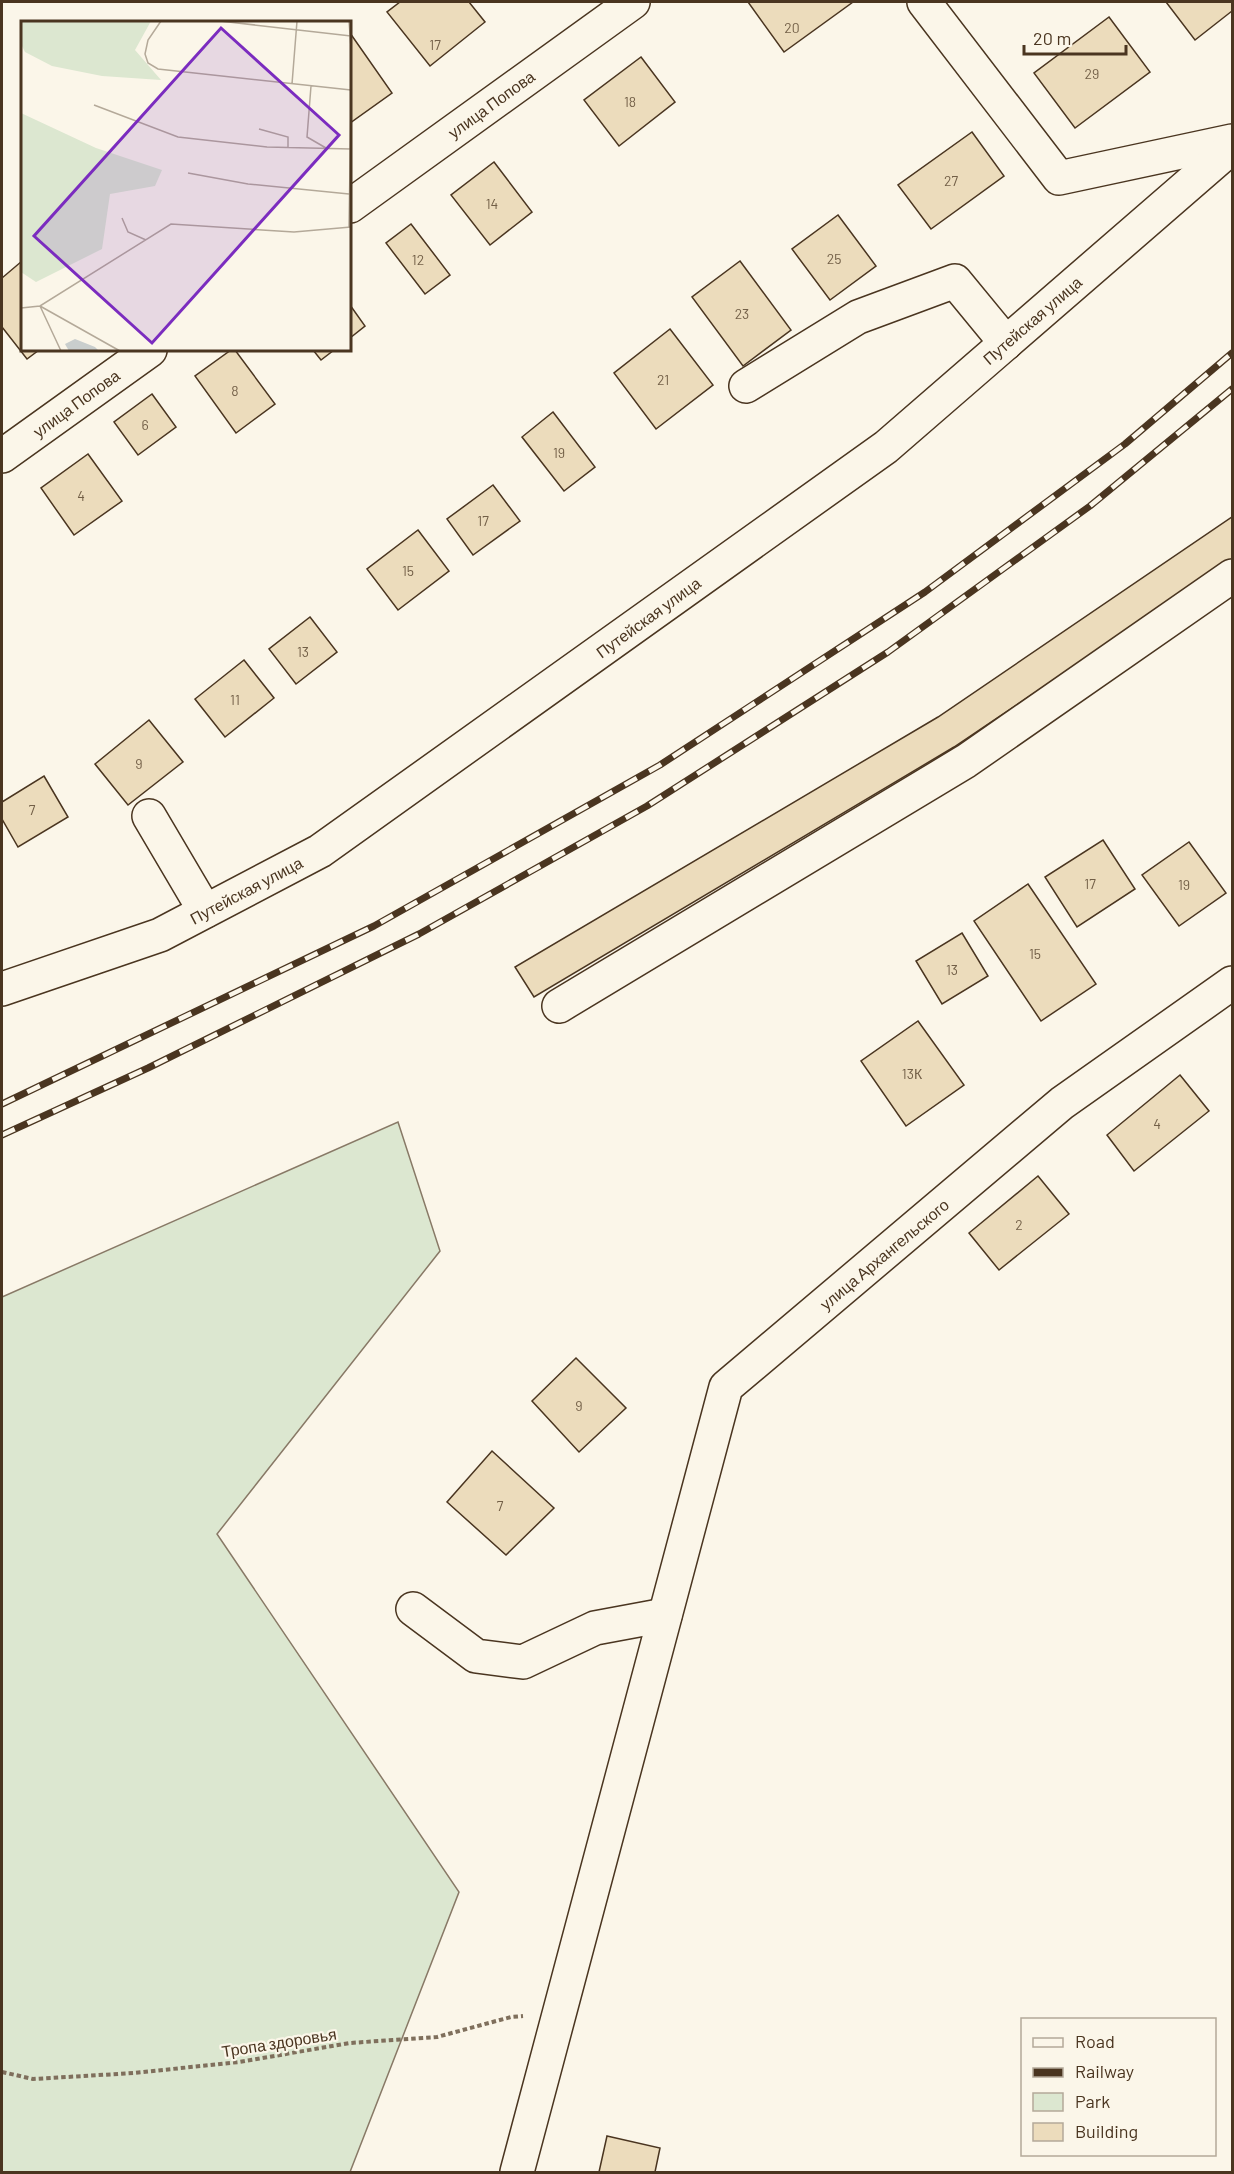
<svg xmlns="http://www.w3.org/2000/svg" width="1234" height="2174" font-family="Barlow,sans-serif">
<rect width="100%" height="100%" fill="#fbf6e9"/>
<polygon fill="#dce7d0" stroke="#887966" stroke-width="1.5" points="398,1122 440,1251 217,1534 459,1892 350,2172 2,2172 2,1297"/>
<g fill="#ecdcbc" stroke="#4a3520" stroke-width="1.5">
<polygon points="400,2 469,2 485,22 430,66 387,12"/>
<polygon points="748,2 853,2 784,52"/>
<polygon points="1166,2 1232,2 1232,11 1195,40"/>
<polygon points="1109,17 1150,72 1075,128 1034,73"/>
<polygon points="350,33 392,93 350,123"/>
<polygon points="641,57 675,102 619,146 584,100"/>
<polygon points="972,132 1004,176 931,229 898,185"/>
<polygon points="494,162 532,212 490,245 451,195"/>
<polygon points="838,215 876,266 830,300 792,249"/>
<polygon points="411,224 450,275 425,294 386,243"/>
<polygon points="22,261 22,350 39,350 27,359 2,327 2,278"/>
<polygon points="740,261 791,330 743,366 692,297"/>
<polygon points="350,305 365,326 350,338"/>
<polygon points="670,329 713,385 656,429 614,373"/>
<polygon points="231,350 235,350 275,404 236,433 195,376"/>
<polygon points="313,350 334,350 321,360"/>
<polygon points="152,394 176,427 138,455 114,422"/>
<polygon points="553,412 595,467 564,491 522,437"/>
<polygon points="88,454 122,501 74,535 41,488"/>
<polygon points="493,485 520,521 473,555 447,519"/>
<polygon points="1232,517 1232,560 954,747 534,997 515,967 938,717"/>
<polygon points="418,530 449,571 398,610 367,569"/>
<polygon points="310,617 337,652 296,684 269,649"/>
<polygon points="244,660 274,698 225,737 195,699"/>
<polygon points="149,720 183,762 128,805 95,764"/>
<polygon points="44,776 68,817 18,847 2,819 2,802"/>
<polygon points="1103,840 1135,889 1077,927 1045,877"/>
<polygon points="1189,842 1226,893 1179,926 1142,875"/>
<polygon points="1028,884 1096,984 1041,1021 974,921"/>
<polygon points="962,933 988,976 942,1004 916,961"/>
<polygon points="918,1021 964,1085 906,1126 861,1061"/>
<polygon points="1180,1075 1209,1111 1134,1171 1107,1135"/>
<polygon points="1038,1176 1069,1214 999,1270 969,1233"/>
<polygon points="576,1358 626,1408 579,1452 532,1401"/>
<polygon points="492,1451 554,1508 506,1555 447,1502"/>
<polygon points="607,2136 660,2148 655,2172 599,2172"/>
</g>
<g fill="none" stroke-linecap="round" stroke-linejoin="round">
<defs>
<g id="minor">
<polyline points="924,2 1059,178 1232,141"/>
<polyline points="350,206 633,2"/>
<polyline points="746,386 858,317 955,281 1006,343"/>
<polyline points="2,456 150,350"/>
<polyline points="149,816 205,911"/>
<polyline points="2,989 160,935 320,851 886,447 1232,147"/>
<polyline points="559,1006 966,761 1232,576"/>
<polyline points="413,1609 476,1656 523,1662 595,1628 665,1615"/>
<polyline points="517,2172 726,1387 1062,1103 1232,983"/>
</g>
</defs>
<use href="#minor" stroke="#4a3520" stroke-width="36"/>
<polyline stroke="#7f6f5c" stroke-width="4" stroke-dasharray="4.5 3" stroke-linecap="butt" points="2,2072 33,2079 134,2073 239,2062 350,2043 437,2037 511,2017 523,2016"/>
<use href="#minor" stroke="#fbf6e9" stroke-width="33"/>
<defs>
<g id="rail">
<polyline points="2,1104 374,926 660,765 925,592 1125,444 1232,353"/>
<polyline points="2,1135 148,1068 419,934 647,806 888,652 1090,506 1232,389"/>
</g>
</defs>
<use href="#rail" stroke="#4a3520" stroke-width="7"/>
<use href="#rail" stroke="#fbf6e9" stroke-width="4.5" stroke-dasharray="14" stroke-linecap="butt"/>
</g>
<g text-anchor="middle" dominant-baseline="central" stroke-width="4.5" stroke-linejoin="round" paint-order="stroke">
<g font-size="14" fill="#725f47">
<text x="792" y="27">20</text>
<text x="435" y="44">17</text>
<text x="1092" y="73">29</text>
<text x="630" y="101">18</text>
<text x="951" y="180">27</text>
<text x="492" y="203">14</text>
<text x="834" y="258">25</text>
<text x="418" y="259">12</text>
<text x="742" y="313">23</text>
<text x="663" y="379">21</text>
<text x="235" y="390">8</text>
<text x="145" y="424">6</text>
<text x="559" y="452">19</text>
<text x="81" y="495">4</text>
<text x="483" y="520">17</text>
<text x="408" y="570">15</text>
<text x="303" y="651">13</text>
<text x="235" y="699">11</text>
<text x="139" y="763">9</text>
<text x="32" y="809">7</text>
<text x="1090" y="883">17</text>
<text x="1184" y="884">19</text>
<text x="1035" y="953">15</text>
<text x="952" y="969">13</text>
<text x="912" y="1073">13К</text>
<text x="1157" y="1123">4</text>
<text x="1019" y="1224">2</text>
<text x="579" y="1405">9</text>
<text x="500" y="1505">7</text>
</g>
<g font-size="16" fill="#4a3520" stroke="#fbf6e9">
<text transform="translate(491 104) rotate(-36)">улица Попова</text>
<text transform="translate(1032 320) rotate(-41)">Путейская улица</text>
<text transform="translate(76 403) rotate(-36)">улица Попова</text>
<text transform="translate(648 617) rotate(-36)">Путейская улица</text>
<text transform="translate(246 890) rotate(-28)">Путейская улица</text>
<text transform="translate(884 1254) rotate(-40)">улица Архангельского</text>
<text transform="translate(279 2042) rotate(-9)">Тропа здоровья</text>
</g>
</g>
<g transform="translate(21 21)">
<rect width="330" height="330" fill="#fbf6e9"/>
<path d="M0,0H130L114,29L140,59L81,55L31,45L4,31L0,23ZM0,92L75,127L141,149L134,165L89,173L81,228L15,261L0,251Z" fill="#dce7d0"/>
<path d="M54,318L74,326L78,330H48L44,323Z" fill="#c9cecd"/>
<path fill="none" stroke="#b4a999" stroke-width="1.5" d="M140,0L127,19L124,33L127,42L137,48L330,69M199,0L330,15M328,0L330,27M271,63L276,0M290,65L286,116L305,127M73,84L157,116L246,126L330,128M238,108L267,116V127M167,152L227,163L328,173M101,197L107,211L125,219M328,206L330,82M19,285L99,330M19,285L40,330M0,287L19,285L150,203L273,211L330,206"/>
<path fill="#7b2cbf" fill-opacity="0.15" stroke="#7b2cbf" stroke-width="3" d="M200,7L318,114L131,322L13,215Z"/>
<rect width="330" height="330" fill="none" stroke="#4a3520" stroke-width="3"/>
</g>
<rect width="1234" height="2174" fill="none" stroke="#4a3520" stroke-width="6"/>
<rect x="1021" y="2018" width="195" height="138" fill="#fbf6e9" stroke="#b4a999" stroke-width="1.5"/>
<rect x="1033" y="2038" width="30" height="9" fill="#fbf6e9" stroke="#b4a999" stroke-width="1.5"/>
<text x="1075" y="2048" font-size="18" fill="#4a3520">Road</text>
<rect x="1033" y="2068" width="30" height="9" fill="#4a3520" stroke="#b4a999" stroke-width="1.5"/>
<text x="1075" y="2078" font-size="18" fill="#4a3520">Railway</text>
<rect x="1033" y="2093" width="30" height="18" fill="#dce7d0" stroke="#b4a999" stroke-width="1.5"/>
<text x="1075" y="2108" font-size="18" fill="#4a3520">Park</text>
<rect x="1033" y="2123" width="30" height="18" fill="#ecdcbc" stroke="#b4a999" stroke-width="1.5"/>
<text x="1075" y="2138" font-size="18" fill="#4a3520">Building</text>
<path d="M1024 45v9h102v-9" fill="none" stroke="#4a3520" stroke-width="3"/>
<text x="1033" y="45" font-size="18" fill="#4a3520" stroke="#fbf6e9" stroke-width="4.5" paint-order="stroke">20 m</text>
</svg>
